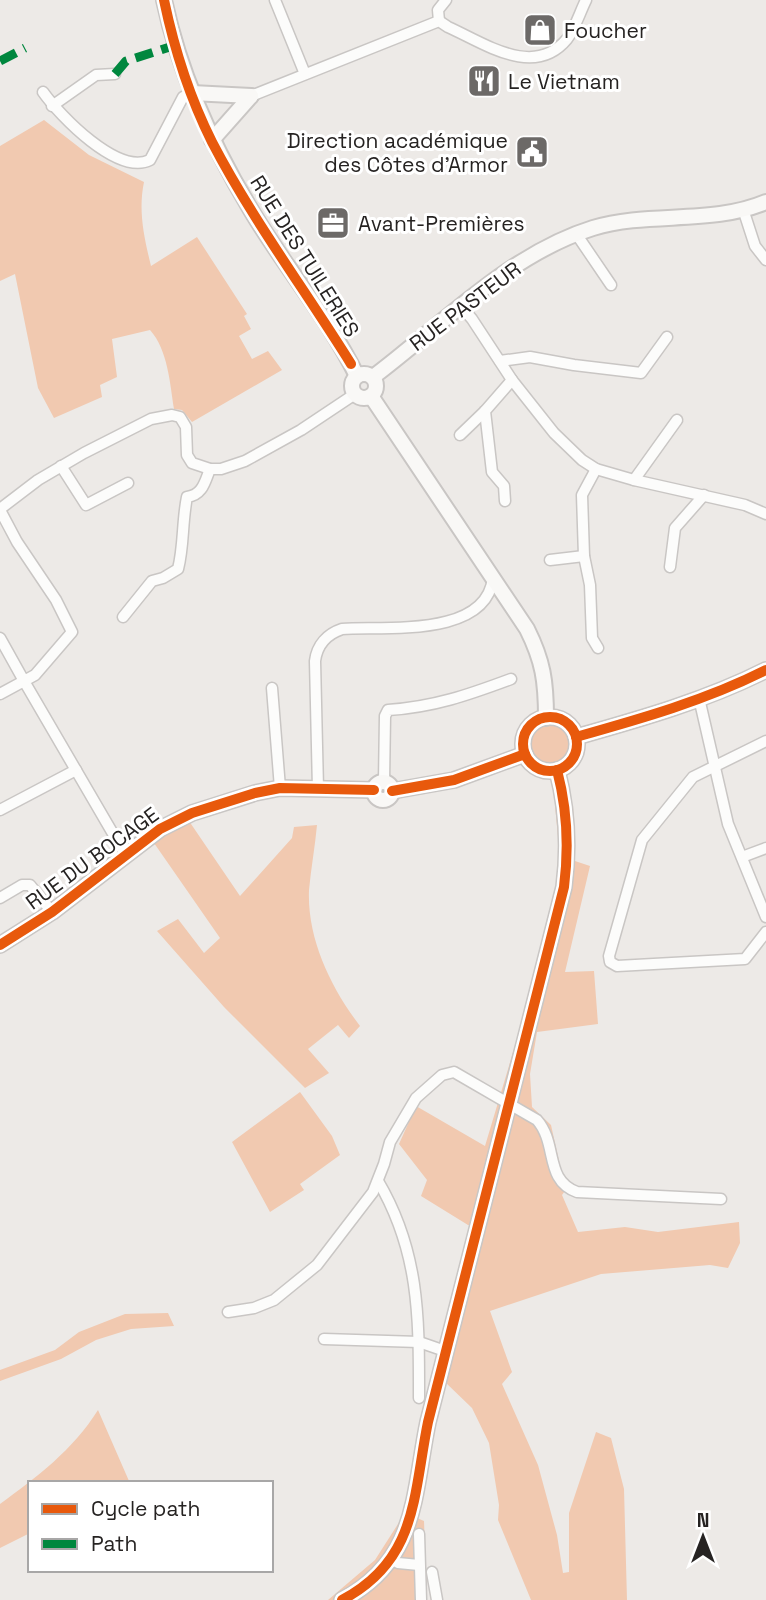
<svg xmlns="http://www.w3.org/2000/svg" width="766" height="1600" font-family="'Space Grotesk',sans-serif">
<rect width="100%" height="100%" fill="#edeae7"/>
<g fill="#f1c9b0">
<path d="M44,120L89,155L144,182C138,211 144,237 151,266L197,237L247,314L244,316L251,329L239,336L252,359L268,351L282,370L192,422L182,410L174,409C170,384 168,350 150,330L112,339L117,377L100,385L102,397L54,418L38,388L15,274L0,281V146Z"/>
<circle cx="550" cy="744" r="20"/>
<polygon points="555,805 573,805 575,861 590,866 565,972 594,971 598,1024 537,1032 530,1074 532,1107 551,1125 561,1170 570,1184 562,1195 578,1232 625,1227 658,1232 739,1222 740,1243 728,1268 710,1265 601,1274 490,1311 512,1372 502,1384 538,1465 557,1535 563,1573 569,1572 569,1513 596,1432 611,1438 624,1489 627,1600 531,1600 498,1520 499,1505 489,1443 472,1408 445,1382 484,1228 468,1225 421,1196 427,1180 399,1144 416,1106 485,1146 520,1029 556,890 559,848"/>
<path d="M189,821L240,896L292,838L294,827L317,825C315,847 311,868 309,890C307,939 331,988 360,1026L349,1038L338,1025L308,1049L329,1073L305,1088L224,1007L157,931L178,919L204,953L220,938L154,843Z"/>
<polygon points="300,1092 332,1136 340,1155 300,1184 304,1190 270,1212 232,1142"/>
<polygon points="168,1313 174,1326 131,1329 96,1340 61,1359 0,1381 0,1370 55,1350 79,1332 125,1314"/>
<path d="M98,1410L129,1481L30,1483V1533L0,1548V1504C37,1477 73,1450 98,1410Z"/>
<polygon points="405,1513 424,1521 427,1600 328,1600 375,1560"/>
</g>
<g fill="none" stroke-linecap="round" stroke-linejoin="round">
<defs>
<g id="street">
<polyline points="275,0 305,74"/>
<polyline points="439,21 438,10 446,0"/>
<path d="M43,92C60,116 118,176 150,160L183,97L192,93"/>
<path d="M251,96L439,21L448,27C484,43 534,79 567,39C575,29 580,12 586,0"/>
<polyline points="52,106 96,75 115,74"/>
<polyline points="743,209 755,246 766,260"/>
<polyline points="577,235 611,285"/>
<polyline points="461,306 472,319 512,380 554,433 582,460 596,469 634,480 745,505 766,514"/>
<polyline points="500,361 530,357 574,365 641,373 667,337"/>
<polyline points="460,435 485,411"/>
<polyline points="61,466 86,505 128,483"/>
<polyline points="596,469 582,495 584,556 590,585 592,638 598,648"/>
<polyline points="634,480 677,420"/>
<polyline points="505,501 504,486 492,472 485,411 512,380"/>
<polyline points="0,509 38,480 84,453 151,419 172,415 180,417 186,427 187,455 192,463 210,469 221,469 245,461 301,430 355,394"/>
<polyline points="0,510 17,542 56,600 72,632 35,675 24,681 126,856"/>
<polyline points="550,560 584,556"/>
<polyline points="670,567 675,528 704,495"/>
<path d="M123,617L152,581L163,578L178,569C184,546 182,521 187,497C203,495 205,481 210,469"/>
<polyline points="0,638 24,681 0,694"/>
<polyline points="272,688 280,788"/>
<polyline points="699,698 728,824 766,917"/>
<polyline points="766,741 693,777 642,840 609,956 610,962 617,966 745,959 766,932"/>
<path d="M384,782L385,716L388,710C434,707 468,695 511,679"/>
<path d="M318,789L315,661C317,645 327,634 342,629C385,626 486,638 493,578"/>
<polyline points="0,810 76,770"/>
<polyline points="742,857 766,848"/>
<polyline points="0,898 22,885 30,885 52,912"/>
<path d="M378,1181C420,1252 419,1319 419,1398"/>
<path d="M228,1312L254,1308L274,1300L317,1265L373,1192L384,1164L390,1142L416,1098L442,1075L454,1072L537,1120C558,1144 544,1180 577,1192L721,1199"/>
<polyline points="324,1339 419,1342 445,1351"/>
<polyline points="419,1534 421,1600"/>
<polyline points="391,1559 398,1563 419,1565"/>
<polyline points="432,1572 437,1600"/>
</g>
<g id="secondary">
<path d="M164,0C180,75 212,145 251,210C284,266 328,317 357,376"/>
<polyline points="192,93 251,96"/>
<polyline points="212,140 251,96"/>
<circle cx="364" cy="386" r="12"/>
<path d="M373,377C441,326 509,254 593,228C649,211 712,225 766,202"/>
<path d="M371,396L527,629C543,661 546,681 546,718"/>
<circle cx="550" cy="744" r="27"/>
<path d="M576,737C640,719 707,700 766,670"/>
<circle cx="383" cy="791" r="9"/>
<polyline points="392,791 454,780 525,754"/>
<polyline points="0,945 52,912 160,829 192,813 255,793 280,788 374,790"/>
<path d="M342,1600C418,1560 413,1495 428,1422L564,887C569,848 567,808 557,770"/>
</g>
</defs>
<use href="#street" stroke="#c9c6c4" stroke-width="13"/>
<use href="#secondary" stroke="#c9c6c4" stroke-width="18"/>
<use href="#street" stroke="#fcfcfb" stroke-width="10"/>
<use href="#secondary" stroke="#f9f8f6" stroke-width="14"/>
<g stroke="#00873e" stroke-width="9" stroke-dasharray="18 9" stroke-linecap="butt">
<polyline points="0,61 25,48"/>
<polyline points="115,74 126,61 176,45"/>
</g>
<defs>
<g id="cycleway">
<path d="M164,0C174,48 190,98 212,142C252,219 305,290 351,364"/>
<circle cx="550" cy="744" r="27"/>
<path d="M576,737C640,719 707,700 766,670"/>
<polyline points="392,791 454,780 525,754"/>
<polyline points="0,945 52,912 160,829 192,813 255,793 280,788 374,790"/>
<path d="M342,1600C418,1560 413,1495 428,1422L564,887C569,848 567,808 557,770"/>
</g>
</defs>
<use href="#cycleway" stroke="#fff" stroke-width="15"/>
<use href="#cycleway" stroke="#e8590c" stroke-width="10"/>
</g>
<defs>
<symbol id="shop-square" viewBox="-11 -11 22 22"><rect x="-9" y="-9" width="18" height="18" rx="4" fill="#6c6967" stroke="#fff"/><path d="M-5-2.5h2.3a2.7 3.5 0 0 1 5.4 0H5L5.5 6h-11ZM-1.5-2.5h3a1.5 2.3 0 0 0-3 0Z" fill="#fff"/></symbol>
<symbol id="restaurant-square" viewBox="-11 -11 22 22"><rect x="-9" y="-9" width="18" height="18" rx="4" fill="#6c6967" stroke="#fff"/><path d="M-5-6h1v4h1v-4h1v4h1v-4h1v5L-1.5 .5V6h-2V.5L-5-1ZM5-6V6H3V1.5H1.5Q1.5-4 5-6Z" fill="#fff"/></symbol>
<symbol id="civic-square" viewBox="-11 -11 22 22"><rect x="-9" y="-9" width="18" height="18" rx="4" fill="#6c6967" stroke="#fff"/><path d="M-.6-6.5H3V-4.5H.6V-3L4-1V1h2V6H-6V1h2V-1L-.6-3ZM-1.2 2.5V6h2.4V2.5Z" fill="#fff"/></symbol>
<symbol id="office-square" viewBox="-11 -11 22 22"><rect x="-9" y="-9" width="18" height="18" rx="4" fill="#6c6967" stroke="#fff"/><path d="M-6-3h4V-5.5h4V-3h4V5H-6ZM-1-4.5V-3h2v-1.5ZM-6 0V1H6V0Z" fill="#fff"/></symbol>
</defs>
<g fill-rule="evenodd">
<use href="#shop-square" x="521" y="11" width="38" height="38"/>
<use href="#restaurant-square" x="465" y="62" width="38" height="38"/>
<use href="#civic-square" x="513" y="133" width="38" height="38"/>
<use href="#office-square" x="314" y="204" width="38" height="38"/>
</g>
<g text-anchor="middle" dominant-baseline="central" stroke-width="6" stroke-linejoin="round" paint-order="stroke">
<g font-size="21" fill="#262322" stroke="#fff" text-anchor="start">
<text x="564" y="30">Foucher</text>
<text x="508" y="81">Le Vietnam</text>
<text x="508" y="140" text-anchor="end">Direction académique<tspan x="508" dy="24">des Côtes d'Armor</tspan></text>
<text x="358" y="223">Avant-Premières</text>
</g>
<g font-size="21" fill="#262322" stroke="#fff">
<text transform="translate(305 256) rotate(58)">RUE DES TUILERIES</text>
<text transform="translate(465 306) rotate(-37)">RUE PASTEUR</text>
<text transform="translate(92 858) rotate(-36)">RUE DU BOCAGE</text>
</g>
</g>
<rect x="28" y="1481" width="245" height="91" fill="#ffffff" stroke="#a8a7a7" stroke-width="2"/>
<rect x="42" y="1504" width="35" height="10" fill="#e8590c" stroke="#a8a7a7" stroke-width="2"/>
<text x="91" y="1516" font-size="21" fill="#262322">Cycle path</text>
<rect x="42" y="1539" width="35" height="10" fill="#00873e" stroke="#a8a7a7" stroke-width="2"/>
<text x="91" y="1551" font-size="21" fill="#262322">Path</text>
<g transform="translate(703 1537)" stroke="#ffffff" stroke-width="5" paint-order="stroke">
<path d="M0-5L12 26L0 18L-12 26Z" fill="#262322"/>
<text y="-10" font-size="19" font-weight="bold" text-anchor="middle" fill="#262322">N</text>
</g>
</svg>
